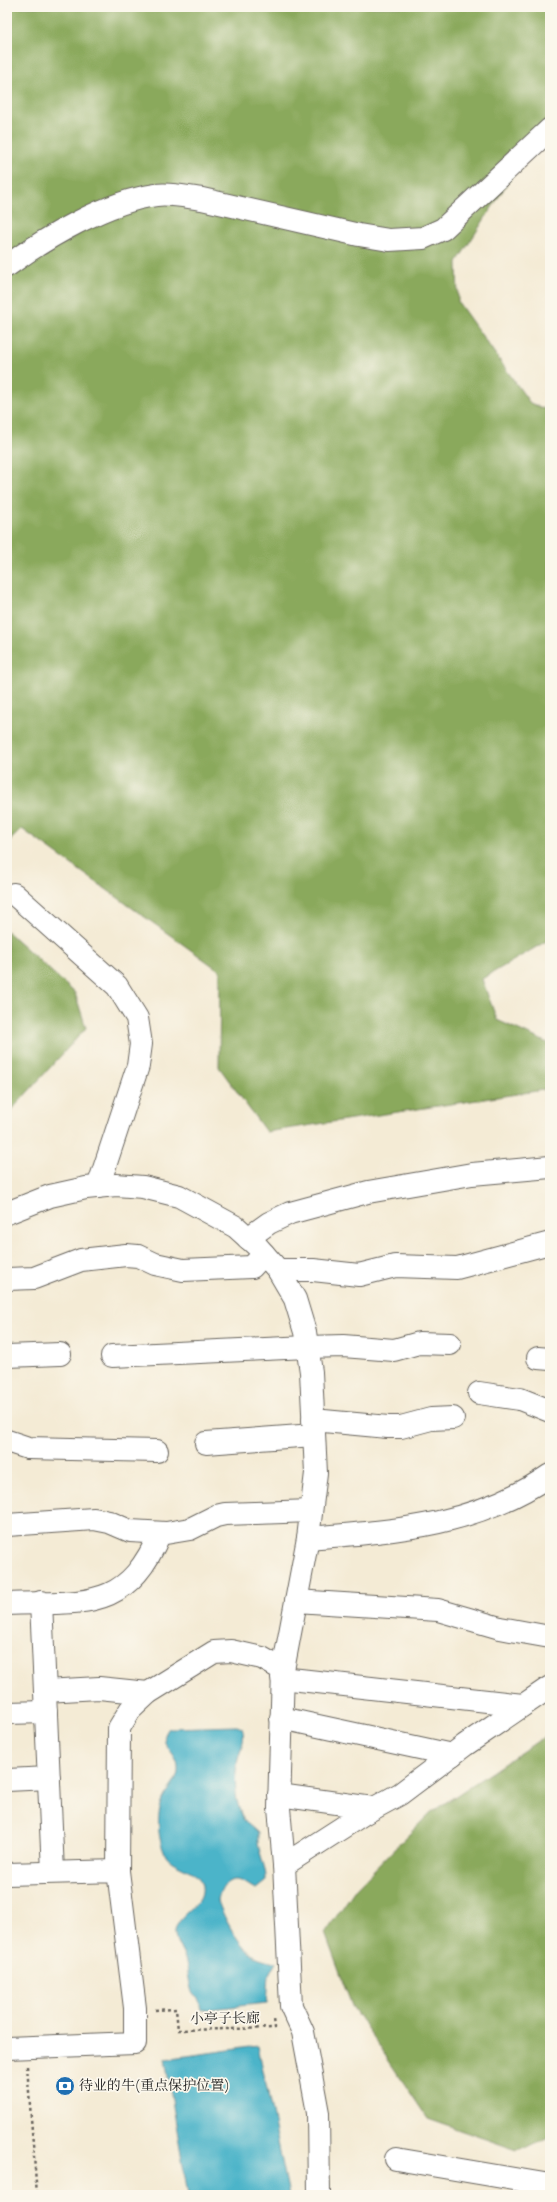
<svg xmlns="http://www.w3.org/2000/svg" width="557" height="2202" font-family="'Old Standard TT','Noto Serif SC',serif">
<rect width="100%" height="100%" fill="#fbf7ec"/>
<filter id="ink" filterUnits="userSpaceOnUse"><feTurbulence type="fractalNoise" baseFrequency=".025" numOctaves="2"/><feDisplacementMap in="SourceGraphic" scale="8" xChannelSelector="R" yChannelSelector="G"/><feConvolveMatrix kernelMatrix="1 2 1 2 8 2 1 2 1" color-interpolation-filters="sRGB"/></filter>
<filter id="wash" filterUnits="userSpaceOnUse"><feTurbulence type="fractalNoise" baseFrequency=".012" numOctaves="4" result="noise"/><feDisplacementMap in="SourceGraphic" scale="16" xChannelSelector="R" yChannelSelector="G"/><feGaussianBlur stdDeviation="0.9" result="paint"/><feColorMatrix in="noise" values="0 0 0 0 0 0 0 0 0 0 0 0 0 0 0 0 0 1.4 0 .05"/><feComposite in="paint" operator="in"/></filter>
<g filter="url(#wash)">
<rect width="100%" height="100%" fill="#f4ebd5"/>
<g fill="#8aa95c" stroke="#53623c">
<polygon points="7,7 550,7 550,117 457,262 458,302 530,403 550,411 550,939 482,979 497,1020 550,1044 550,1089 266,1132 219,1067 220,971 22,829 7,843"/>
<polygon points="7,931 75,993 86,1028 7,1115"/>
<polygon points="550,1733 550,2137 517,2150 428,2119 352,2006 325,1933 356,1888 430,1813"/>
</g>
<g fill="#4bb4c9" stroke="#346872">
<path d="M237,1726L242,1728C246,1739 241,1748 238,1759C234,1776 234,1803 244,1820C247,1824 254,1829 258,1833C256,1851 267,1865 266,1881L256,1889C250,1887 247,1883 241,1881C227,1876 220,1890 218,1901C224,1918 239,1947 255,1956C261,1959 269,1961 276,1962L269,1975L267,2003L201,2010C200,2007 200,2002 198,1999C196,1996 193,1996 192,1992C188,1982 189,1970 185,1959C182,1950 174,1941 175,1931C178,1911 205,1907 202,1886C200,1869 174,1868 166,1856C157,1839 155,1811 166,1794C172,1785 179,1779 178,1767C177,1750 155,1745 169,1728Z"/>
<polygon points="258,2046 289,2195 188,2195 165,2059"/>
</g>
</g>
<g filter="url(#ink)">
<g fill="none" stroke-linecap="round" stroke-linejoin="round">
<defs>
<g id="minor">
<path d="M7,266C45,238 108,201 156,195C171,193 187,197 202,199L359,235L389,240L423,238L443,229L550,129"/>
<polyline points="14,894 117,986 137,1018 141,1044 138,1066 98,1187"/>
<polyline points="7,1213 50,1196 86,1188 116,1185 143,1187 179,1196 236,1227 256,1245 278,1270 295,1299 305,1332 311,1372 316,1473 308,1538 283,1670 279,1808 284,1865 291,2006 303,2032 318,2113 319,2195"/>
<polyline points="248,1238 269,1223 290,1213 368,1192 472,1174 550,1167"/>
<polyline points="278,1270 313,1270 359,1275 395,1266 457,1268 550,1243"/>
<polyline points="7,1279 34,1278 81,1260 126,1255 138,1256 155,1264 183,1270 252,1267 264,1254"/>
<polyline points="7,1356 60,1354"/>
<polyline points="112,1356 307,1347 343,1346 394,1350 419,1343 450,1344"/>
<polyline points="538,1358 550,1359"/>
<polyline points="479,1393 520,1399 550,1411"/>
<polyline points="313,1420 388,1427 401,1427 431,1419 453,1418"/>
<polyline points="7,1441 28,1448 157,1451"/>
<polyline points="206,1443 314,1435"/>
<polyline points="7,1525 94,1519 109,1522 130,1531 166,1533 190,1529 216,1516 225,1514 311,1511"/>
<path d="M308,1538C395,1531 476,1526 550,1475"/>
<polyline points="296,1601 438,1610 500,1628 550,1637"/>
<polyline points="41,1602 53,1872"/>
<path d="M7,1604C82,1601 126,1614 160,1533"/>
<polyline points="282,1678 523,1705"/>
<polyline points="45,1691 99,1688 148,1693"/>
<polyline points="7,1713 46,1712"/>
<polyline points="281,1718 452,1755"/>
<polyline points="7,1780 49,1778"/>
<polyline points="279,1795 373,1808"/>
<polyline points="284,1865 365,1813 400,1794 465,1745 550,1687"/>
<polyline points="118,1871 119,1728 130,1710 148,1693 214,1652 231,1651 262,1658 283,1670"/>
<polyline points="7,1874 118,1871 135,2008 135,2043 7,2048"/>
<polyline points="396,2159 550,2185"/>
</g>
</defs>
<use href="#minor" stroke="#68645d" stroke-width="24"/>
<g stroke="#68645d" stroke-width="2.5" stroke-dasharray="3 3" stroke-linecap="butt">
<polyline points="155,2010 176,2009 178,2030 275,2028 274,2019"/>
<polyline points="27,2066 37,2195"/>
</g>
<use href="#minor" stroke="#fff" stroke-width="22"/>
</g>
</g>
<defs>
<symbol id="bank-disc" viewBox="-11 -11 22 22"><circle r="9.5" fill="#1f6fb2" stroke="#fbf7ec"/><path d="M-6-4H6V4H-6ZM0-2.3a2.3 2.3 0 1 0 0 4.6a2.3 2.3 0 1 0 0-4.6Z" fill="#fff"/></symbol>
</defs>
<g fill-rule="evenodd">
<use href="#bank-disc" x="54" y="2075" width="22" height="22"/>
</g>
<g text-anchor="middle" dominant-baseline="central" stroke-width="3.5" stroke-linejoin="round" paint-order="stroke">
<g font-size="14" fill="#1c1c1c" stroke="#fbf7ec">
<text transform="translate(225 2019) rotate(-1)">小亭子长廊</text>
</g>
<g font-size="14" fill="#1c1c1c" stroke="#fbf7ec" text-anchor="start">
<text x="79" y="2086">待业的牛(重点保护位置)</text>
</g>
</g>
<rect width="557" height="2202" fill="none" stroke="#fbf7ec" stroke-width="24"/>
</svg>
